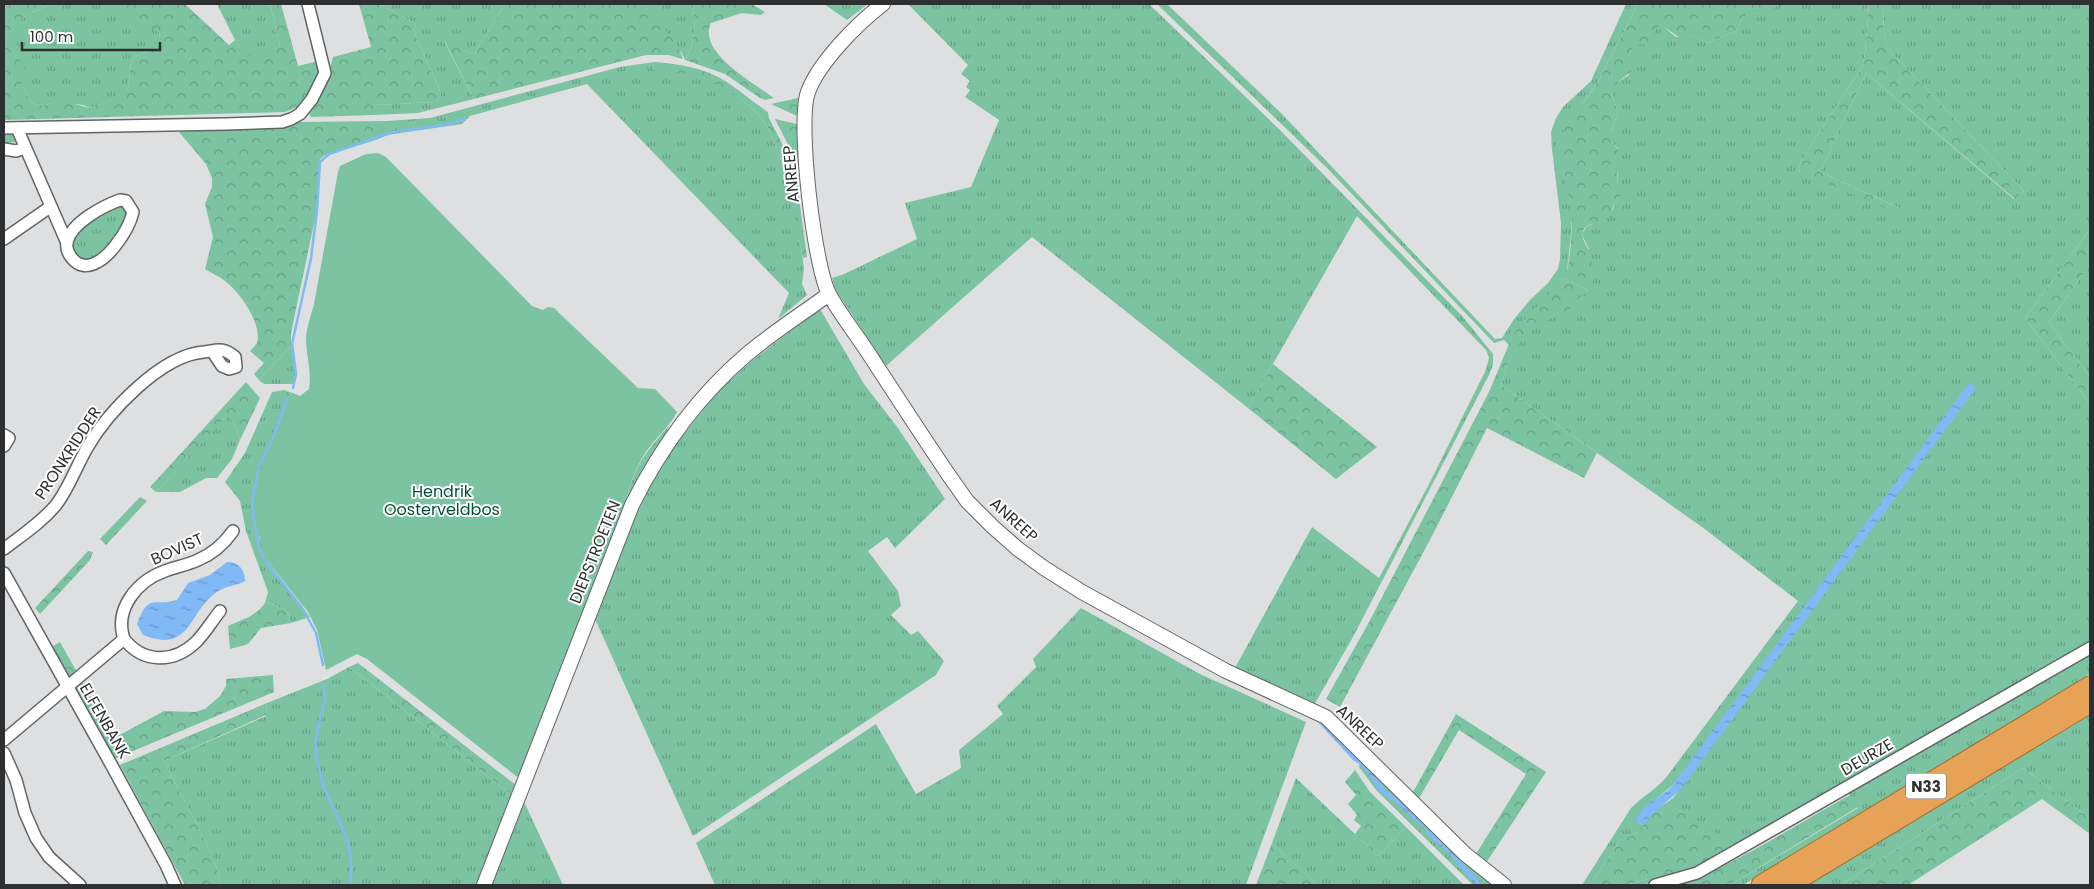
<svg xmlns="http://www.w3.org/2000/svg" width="2094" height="889" font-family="Poppins,sans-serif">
<defs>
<pattern id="grass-tufts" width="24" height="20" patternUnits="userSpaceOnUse" patternTransform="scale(1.25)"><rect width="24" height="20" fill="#7cc4a1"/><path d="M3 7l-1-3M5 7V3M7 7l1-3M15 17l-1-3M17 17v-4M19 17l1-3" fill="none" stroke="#66a084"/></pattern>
<pattern id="forest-crowns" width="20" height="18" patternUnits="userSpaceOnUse" patternTransform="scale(1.25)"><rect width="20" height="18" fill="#7cc4a1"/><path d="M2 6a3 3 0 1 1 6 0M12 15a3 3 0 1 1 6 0" fill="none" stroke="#66a084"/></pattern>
<pattern id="water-ripples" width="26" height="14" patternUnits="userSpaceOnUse" patternTransform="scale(1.25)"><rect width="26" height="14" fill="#80b9f6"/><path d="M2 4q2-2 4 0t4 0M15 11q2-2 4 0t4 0" fill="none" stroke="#6997c8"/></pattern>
</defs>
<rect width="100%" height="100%" fill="#dedfe1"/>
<g fill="url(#grass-tufts)">
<path d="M51,4C67,4 104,0 117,7C124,11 125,18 131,21C140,28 151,26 159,32L161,47L137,55L131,62L128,87L123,96L90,108L83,105L55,102L41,106L32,103L21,84L10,41L12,25L31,13Z"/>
<polygon points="217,4 270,4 280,46 249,57 235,40"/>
<polygon points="380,4 505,4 475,53 472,54 444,41 474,99 418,113 374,115 374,105 437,102 441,93 417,39 414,30 416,24"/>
<path d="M644,4H693C695,23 696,42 685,60L681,52Z"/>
<polygon points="824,4 868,4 847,20"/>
<polygon points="908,4 1149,4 1281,131 1463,317 1493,354 1493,365 1489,375 1353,637 1314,705 1312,702 1309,703 1235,668 1312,527 1379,578 1427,488 1485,372 1489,358 1486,350 1357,216 1248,408 1032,237 886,366 835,289 832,278 842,275 917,239 905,203 971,187 999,120 965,97 970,90 966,87 970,81 961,74 968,65"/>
<path d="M1157,4H1167L1280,112L1495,339L1502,338L1514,319L1530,300L1548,283L1558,269L1560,259L1561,223L1552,149L1551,132L1556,118L1563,107L1591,81L1626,4H1638L1596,86L1570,118L1563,161L1571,209V235L1567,271L1589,249L1583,237V232L1587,226L1595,223L1613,210L1617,188L1618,149L1611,141V133L1618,112L1611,92L1613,85L1629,75L1630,52L1635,44L1645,43L1657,27H1664L1676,37L1691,35L1707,43L1736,31L1742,19L1747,14C1757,14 1771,11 1779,4H1869L1865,53L1862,67L1815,139L1801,162L1798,171L1906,211L1820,172L1866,73L2014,199L2024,191L1891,52C1881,37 1884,21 1884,4H2090V229L2025,318L2090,404V644L1682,876L1641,885H1625L1695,867L1734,845L1672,806L1665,804L1673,798L1975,388L1673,785L1657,798L1639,823L1643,825L1635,834L1620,840L1590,885H1582L1631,808C1643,796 1658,788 1668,775L1798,601L1702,527L1501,385L1507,366L1526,328L1571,306L1588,290L1564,278L1511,339L1509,345L1504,340L1494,343L1328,169Z"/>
<polygon points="654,62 653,69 694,74 716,83 744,101 758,114 768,128 784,165 799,235 804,268 802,284 807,295 778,319 789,293 587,84 470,116 462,124 387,135 387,121 430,118 620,67"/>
<polygon points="4,133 13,133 18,142 4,143"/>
<path d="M123,204L129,214C118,236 111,247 90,261C84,260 77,258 73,251C63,231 109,209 123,204Z"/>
<polygon points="2090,265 2090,377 2049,322"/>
<polygon points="820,309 864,384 898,428 945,499 895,548 887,537 868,551 898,591 901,606 891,615 911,635 918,631 944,661 936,675 693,836 595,619 630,529 659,466 718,391 754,359"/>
<polygon points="291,346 296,373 293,384 264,384 259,380"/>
<polygon points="284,390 290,392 277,430 259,537 269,563 310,617 291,623 288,613 276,605 265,603 268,592 246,531 240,501 225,482 245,453 272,392"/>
<polygon points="227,415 234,423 240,440 232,459 217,478 206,478 180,492 156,492"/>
<path d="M670,425L624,510C632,470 643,454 670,425Z"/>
<polygon points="1081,608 1200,674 1306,722 1246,885 715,885 696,843 876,724 916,794 961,768 959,750 1003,714 997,706 1036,667 1033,659"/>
<polygon points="2090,653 2090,674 1743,885 1730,885 1858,808 1848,792"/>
<polygon points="349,667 513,796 479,885 222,885 212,854 164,761 266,716 267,703 327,679"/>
<polygon points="2090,713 2090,818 2023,768 1841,885 1805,885"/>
<polygon points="1361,760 1496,885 1473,885 1377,791 1359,767"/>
<polygon points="1296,778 1378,856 1406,827 1464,885 1317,885 1272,843"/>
<polygon points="524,802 563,885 492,885"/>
</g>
<g fill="url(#forest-crowns)">
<path d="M4,4H51L31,13L13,25L10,41L26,71L21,84L32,103L41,106L55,102H66L90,108L122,96L128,87L131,62L137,55L161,47L159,32C152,27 144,30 136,26C123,18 126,9 107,4H185L229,45L235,40L249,56L280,46L270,4H281L298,66L318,61L320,73L309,96L298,107L285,112L4,120Z"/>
<polygon points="359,4 380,4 416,24 414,30 417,39 441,93 437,102 375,105 374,115 311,117 309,114 325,85 333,57 371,47"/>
<polygon points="505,4 644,4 678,46 683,59 668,55 646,55 474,99 444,40 472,54 475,53"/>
<path d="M693,4H752L765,12L761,15L742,13L711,23C697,52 754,83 774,98L765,100L760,98L725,74L685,60C696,42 695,23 693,4Z"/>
<path d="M1638,4H1779C1770,12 1759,14 1747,14L1742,19L1736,31L1707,43L1691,35L1682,39L1664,27H1657L1654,33L1655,39L1650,44L1635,45L1630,52L1634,68C1627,77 1615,81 1611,92L1618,112L1611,133V141C1619,150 1624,158 1621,170L1617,172V188L1621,197L1614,203C1609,233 1587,216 1583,232C1581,239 1587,245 1589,251C1592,261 1593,271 1593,282L1567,272C1571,250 1573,227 1570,206C1568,187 1558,149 1563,133C1569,113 1585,102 1596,86Z"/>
<path d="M1869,4H1884C1884,21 1881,37 1891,52L2024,191L2015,199L1866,73L1820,172L1906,211L1904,216L1798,171L1801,162L1815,139L1862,67L1865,53Z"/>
<path d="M654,62C680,64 705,68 727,82C742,92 754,103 768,112L769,118L795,169L807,257L803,258L784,165L768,128L758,114L744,101L716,84L694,75L653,70Z"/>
<polygon points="798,98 797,116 771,104"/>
<polygon points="775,119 797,124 801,170"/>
<path d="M387,121V135L376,140L325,155L320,159L316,214L291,333V346L259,380L254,374L264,363L250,351C254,347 258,344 258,338C258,318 240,293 225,281C219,276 211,273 205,269L213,237L205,204L212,187V178L206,164L179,132L290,126L299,122Z"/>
<polygon points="2090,229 2090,265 2049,322 2090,377 2090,404 2025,318"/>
<polygon points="1564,278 1588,290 1562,315 1527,328 1507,366 1501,385 1597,453 1584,478 1487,428 1431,538 1340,707 1326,699 1368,624 1489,392 1511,339 1520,324"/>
<polygon points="1273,364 1377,447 1336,479 1248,408"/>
<polygon points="246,382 260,398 240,440 234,423 227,416 156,492 150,487"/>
<polygon points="140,497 147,501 106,545 100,539"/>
<polygon points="88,551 93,552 90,560 40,614 35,608"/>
<path d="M265,603L276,605L288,613L291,623L261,628L248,644L230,649L228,626C242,620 256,616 265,603Z"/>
<polygon points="60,642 114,738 164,711 195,712 205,709 220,696 226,686 226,679 273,675 274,692 114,759 50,648"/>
<polygon points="358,663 517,786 513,796 349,667"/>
<polygon points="267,703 266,715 164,761 212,854 222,885 185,885 120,765"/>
<polygon points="1456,714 1546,772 1486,863 1476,854 1526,774 1459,730 1418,800 1412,794"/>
<polygon points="2023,768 2090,818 2090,834 2042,799 1908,885 1841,885"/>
<polygon points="1355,770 1370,792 1406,827 1378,856 1355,834 1361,826 1354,820 1357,815 1348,804 1356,795 1345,782"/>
<path d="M1850,795L1858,807L1730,885H1676C1734,866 1795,825 1850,795Z"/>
<polygon points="1665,804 1672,806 1734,844 1695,867 1625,885 1590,885 1620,840 1635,834 1655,810"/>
<polygon points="1272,843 1317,885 1256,885"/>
</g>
<path fill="#7cc4a1" d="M378,153L386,157L532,306L543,310L548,307L554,308L638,388L655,389L677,412C669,428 655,438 646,452C634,470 628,489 624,510L520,777L516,776L367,659L357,654L326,670L317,630L308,612L269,563L263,552L255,517L254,493L258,475L277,430L290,392L300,396L309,389C312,371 306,356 306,338C307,326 311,315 314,304L338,172L340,166L366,154Z"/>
<g fill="url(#water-ripples)">
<path d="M1969,383L1976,388L1684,785C1671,800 1655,810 1643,825L1635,820C1639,814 1644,806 1651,802C1659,796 1666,793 1673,785Z"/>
<path d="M227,562C238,562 245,569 245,581C234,587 224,585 213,595C187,617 189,653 143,635L137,624C149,592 153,607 177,600L188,583L210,575Z"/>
<path d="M1319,718L1365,765L1387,791L1407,805L1419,819L1430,827L1435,836L1451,850L1483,885H1477C1467,876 1459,866 1451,856C1447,850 1438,845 1433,840V838H1431L1425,831V827L1414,820L1397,803L1381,793L1362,766L1353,760L1318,722Z"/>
</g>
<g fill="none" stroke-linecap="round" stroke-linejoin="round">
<g stroke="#80b9f6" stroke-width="2.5">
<polyline points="293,388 296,374 292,344 311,258 317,211 320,162 329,154 393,132 443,125 465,119"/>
<polyline points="287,399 272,440 259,466 252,503 255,527 259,547 266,563 301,606 316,633 323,665"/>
<polyline points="324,685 325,700 316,735 316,755 323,785 347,838 351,858 351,885"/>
</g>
<defs>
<g id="minor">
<polyline points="4,128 225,124 282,122 291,119 300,114 312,99 325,73 308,4"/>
<polyline points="17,128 67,243"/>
<polyline points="4,149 16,151 25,148"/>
<path d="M120,200L126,201L133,212C130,225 123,236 115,246C105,259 85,276 71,257C68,253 66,247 67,242C71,223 103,206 120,200Z"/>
<polyline points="4,239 50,207"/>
<polyline points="4,435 9,438 4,446"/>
<path d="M4,549C22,535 41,523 56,505C69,488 76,467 87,448C107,413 161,355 204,352C218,350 223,347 235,357L236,367L229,369L222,366L212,351"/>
<polyline points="4,573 112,766 166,865 175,885"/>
<path d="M124,639C114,609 137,581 165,571C176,567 187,565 198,560C212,554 224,544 233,531"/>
<path d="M4,740L124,639C143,663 173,664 196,642C205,633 212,621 220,611"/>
<polyline points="4,753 16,780 25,813 36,838 49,857 80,885"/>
<polyline points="1655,885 1697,873 2090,648"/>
</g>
<g id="tertiary">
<path d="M883,4C858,23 819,62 808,92C797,122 814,265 829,294C840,314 856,334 869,354C895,394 921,434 948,474L967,501L993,527L1018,549L1044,568L1082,592L1226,671L1326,717L1465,854L1504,885"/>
<path d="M484,885L632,505C661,447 697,397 746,355C773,332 802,314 829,294"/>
</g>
<g id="trunk">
<polyline points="1761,885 2090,686"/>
<polyline points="1789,885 2090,703"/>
</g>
</defs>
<use href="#minor" stroke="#636466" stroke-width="14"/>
<use href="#tertiary" stroke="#636466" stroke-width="16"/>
<use href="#trunk" stroke="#a26b2f" stroke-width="21"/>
<use href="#minor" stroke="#fff" stroke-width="11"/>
<use href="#tertiary" stroke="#fff" stroke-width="14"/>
<use href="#trunk" stroke="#e6a358" stroke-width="19"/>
</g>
<g text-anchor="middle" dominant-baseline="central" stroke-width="4" stroke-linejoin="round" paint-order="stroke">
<rect fill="#fff" stroke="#6d6d6e" stroke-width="1" x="1906" y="773.5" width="40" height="25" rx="4"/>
<g font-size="15" font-weight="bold" fill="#2e2f30">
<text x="1926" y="786">N33</text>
</g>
<g font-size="16" fill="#2e2f30" stroke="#fff">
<text transform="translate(791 174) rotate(-95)">ANREEP</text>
<text transform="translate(68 453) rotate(-57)">PRONKRIDDER</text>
<text transform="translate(1014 520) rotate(42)">ANREEP</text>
<text transform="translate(177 549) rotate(-24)">BOVIST</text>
<text transform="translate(595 552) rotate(-68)">DIEPSTROETEN</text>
<text transform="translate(105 721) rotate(60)">ELFENBANK</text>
<text transform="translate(1360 727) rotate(43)">ANREEP</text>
<text transform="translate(1867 757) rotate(-30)">DEURZE</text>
</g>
<g font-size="16" fill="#055136" stroke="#fff">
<text x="442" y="491">Hendrik<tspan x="442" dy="18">Oosterveldbos</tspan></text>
</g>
</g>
<rect width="2094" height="889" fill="none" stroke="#2e2f30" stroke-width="10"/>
<path d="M22 42v8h138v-8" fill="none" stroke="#2e2f30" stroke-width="2.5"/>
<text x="30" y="42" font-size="15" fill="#2e2f30" stroke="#ffffff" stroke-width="4" paint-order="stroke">100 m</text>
</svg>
